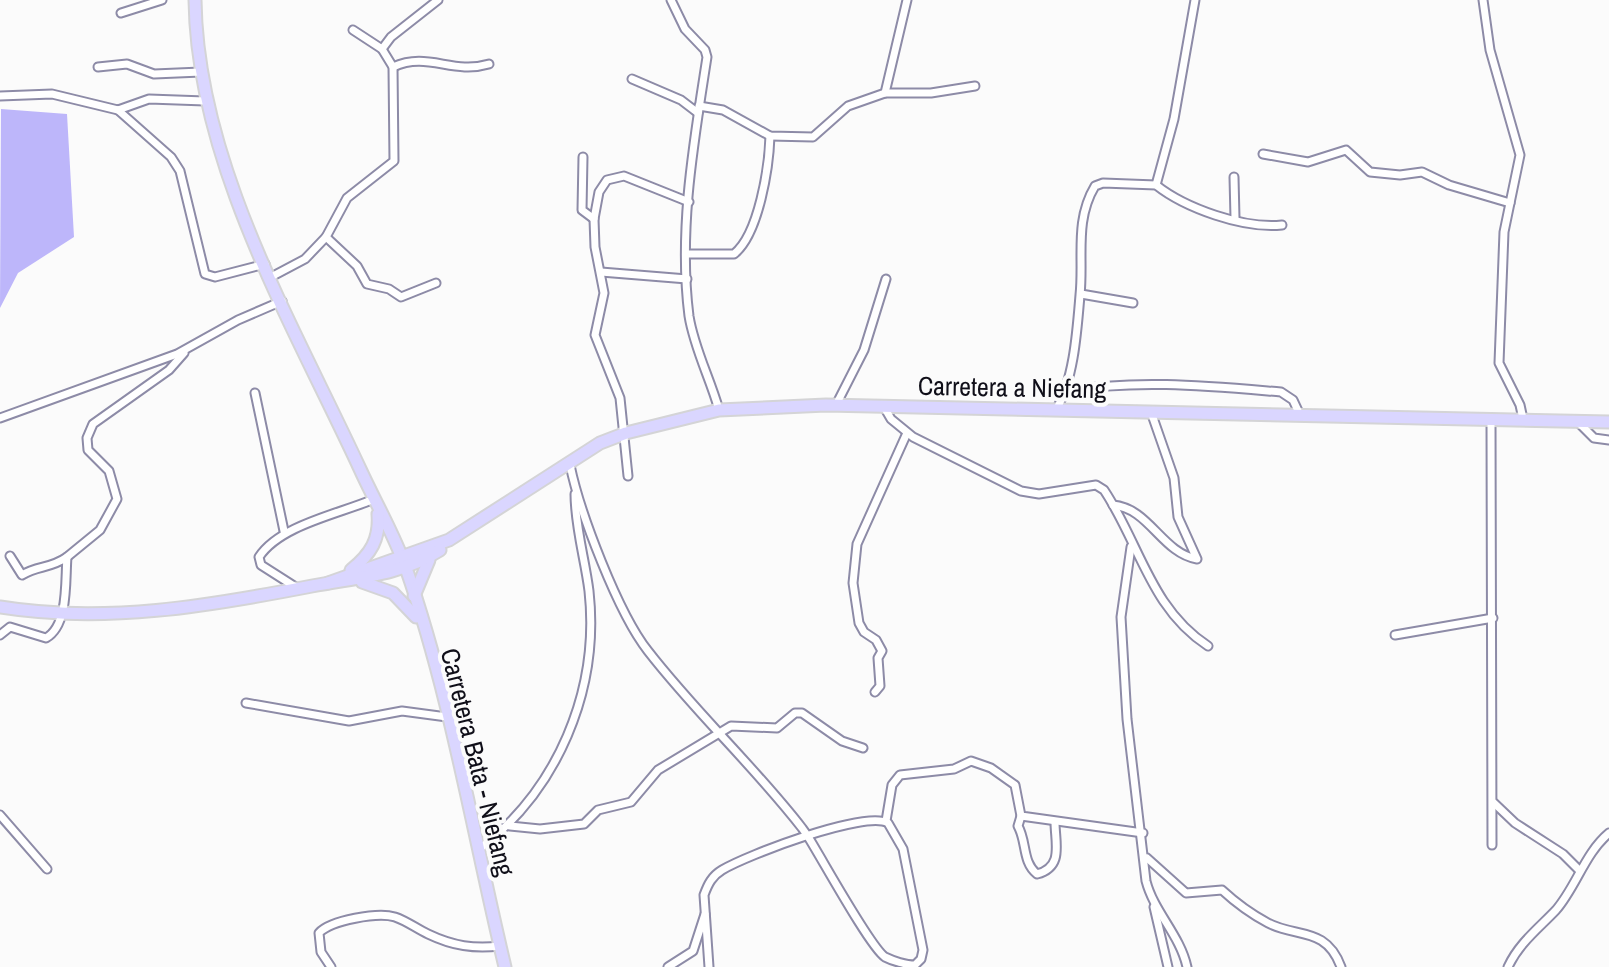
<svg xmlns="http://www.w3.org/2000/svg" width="1609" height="967" font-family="'Archivo Narrow',sans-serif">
<rect width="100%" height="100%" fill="#fbfbfb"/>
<polygon fill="#bdb6fa" points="1,109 67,114 74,237 18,273 0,308"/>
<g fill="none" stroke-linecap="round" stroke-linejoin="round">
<defs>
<g id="street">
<path d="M671,0L685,29L705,50L707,57C694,141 678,230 689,316C694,348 710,378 719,410"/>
<polyline points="1483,0 1490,50 1520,155 1504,232 1499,363 1520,405 1523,419"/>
<polyline points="121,13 162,0"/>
<polyline points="382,49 391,37 438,0"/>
<polyline points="98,67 127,64 154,74 201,72"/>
<path d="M393,67C428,51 452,75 489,64"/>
<polyline points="632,79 681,100 698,113"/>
<polyline points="885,93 931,93 975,86"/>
<polyline points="0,96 52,94 118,110 149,99 205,101"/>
<polyline points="699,106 723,110 770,136 813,137 848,106 885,93 907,0"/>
<polyline points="118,110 171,157 180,171 205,274 215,277 265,264"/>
<polyline points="1263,154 1308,162 1346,150 1370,172 1400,175 1422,172 1449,185 1510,203"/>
<polyline points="583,157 582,210 594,219"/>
<polyline points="1234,177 1235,218"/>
<polyline points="1156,185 1174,119 1195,0"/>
<polyline points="326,237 357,266 367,284 389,289 401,297 436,283"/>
<path d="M687,254H734C759,234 769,167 770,136"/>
<polyline points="601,272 687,279"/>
<polyline points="271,277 305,259 326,237 347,198 394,161 393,67 382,49 353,30"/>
<polyline points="1081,294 1133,303"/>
<path d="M1065,391C1138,379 1208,386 1281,392L1293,400L1300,415"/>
<polyline points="255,393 284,531"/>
<polyline points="836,405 864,350 886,279"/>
<path d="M884,407L891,419L913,437L1021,491L1039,494L1096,485L1104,490C1140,544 1150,608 1208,646"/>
<path d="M1056,410C1074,379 1077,331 1080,295C1084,258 1074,221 1095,186L1103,183L1156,185C1185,208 1243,229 1282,225"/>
<polyline points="0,418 177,354 238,320 282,301"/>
<polyline points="1491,419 1492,845"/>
<polyline points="1578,422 1594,438 1609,440"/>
<path d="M570,465C580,513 618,613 648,651C696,713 754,766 802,828L807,835C821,857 870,947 885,957C893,961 906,965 915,965L921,959L923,950L903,849L888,823C865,810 747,855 722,870C712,876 708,884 704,895L709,967"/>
<polyline points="628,476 620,398 595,335 604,293 595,247 594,219 599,192 607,180 624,176 689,202"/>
<path d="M1113,505C1149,508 1162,553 1197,559L1178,517L1174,478L1151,412"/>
<path d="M1131,547L1121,617L1127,719L1146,881C1154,912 1180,935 1187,967"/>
<polyline points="67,557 100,530 117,499 109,471 88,450 87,438 93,424 169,370 184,353"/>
<path d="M297,588L261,565L259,557C280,525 339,514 374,499"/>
<path d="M0,635L10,627L46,638C69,625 65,580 67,557C50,569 38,565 22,575L10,556"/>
<polyline points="1395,635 1493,618"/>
<polyline points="875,692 880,686 878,658 882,651 876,640 864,632 859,623 853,583 857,544 907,433"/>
<polyline points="246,703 349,721 402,711 447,717"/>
<polyline points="1494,803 1515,823 1563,854 1579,870"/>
<polyline points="0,815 47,869"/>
<path d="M1021,816L1018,826C1027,842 1022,862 1037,874C1064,867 1055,843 1055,822"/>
<polyline points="886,821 892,785 900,775 954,769 971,761 991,768 1015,785 1021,816 1143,833"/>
<polyline points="510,826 540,829 584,824 598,810 631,802 658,770 731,726 777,728 795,713 802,713 842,741 863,748"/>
<path d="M478,850C557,791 600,691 589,591C585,559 575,527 575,494"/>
<path d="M1147,858L1186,893L1222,890C1235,902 1253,915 1268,923C1296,938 1326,926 1341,967"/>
<polyline points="1154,907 1168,967"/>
<path d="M331,967L321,952L319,933C331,920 378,912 395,917C407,921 417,929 428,934C453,946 474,949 500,946"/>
<polyline points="668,967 693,951 705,914"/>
<path d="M1508,967C1519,943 1539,928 1556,910C1576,887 1585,853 1609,833"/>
</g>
<g id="primary">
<path d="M195,0C197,163 293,324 360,469C375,502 394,534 406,568C451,697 473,834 505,967"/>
<path d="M351,570C371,554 380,539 378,514"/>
<polyline points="362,582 393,593 416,617"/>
<polyline points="328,583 449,540 600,443 626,433 719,410 826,405 1609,422"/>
<polyline points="414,596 429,560"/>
<path d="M0,607C104,624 209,606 312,586C358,577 399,576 440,550"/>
</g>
</defs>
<use href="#street" stroke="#8d8ba7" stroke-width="11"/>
<use href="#primary" stroke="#d4d4d6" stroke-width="15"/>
<use href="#street" stroke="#fff" stroke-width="7"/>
<use href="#primary" stroke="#dad6ff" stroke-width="11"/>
</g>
<g text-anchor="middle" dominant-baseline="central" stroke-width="8" stroke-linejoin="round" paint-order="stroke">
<g font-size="26" fill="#100f19" stroke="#fbfbfb">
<text transform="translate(1012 387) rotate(1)">Carretera a Niefang</text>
<text transform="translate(478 762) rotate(76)">Carretera Bata - Niefang</text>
</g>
</g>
</svg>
